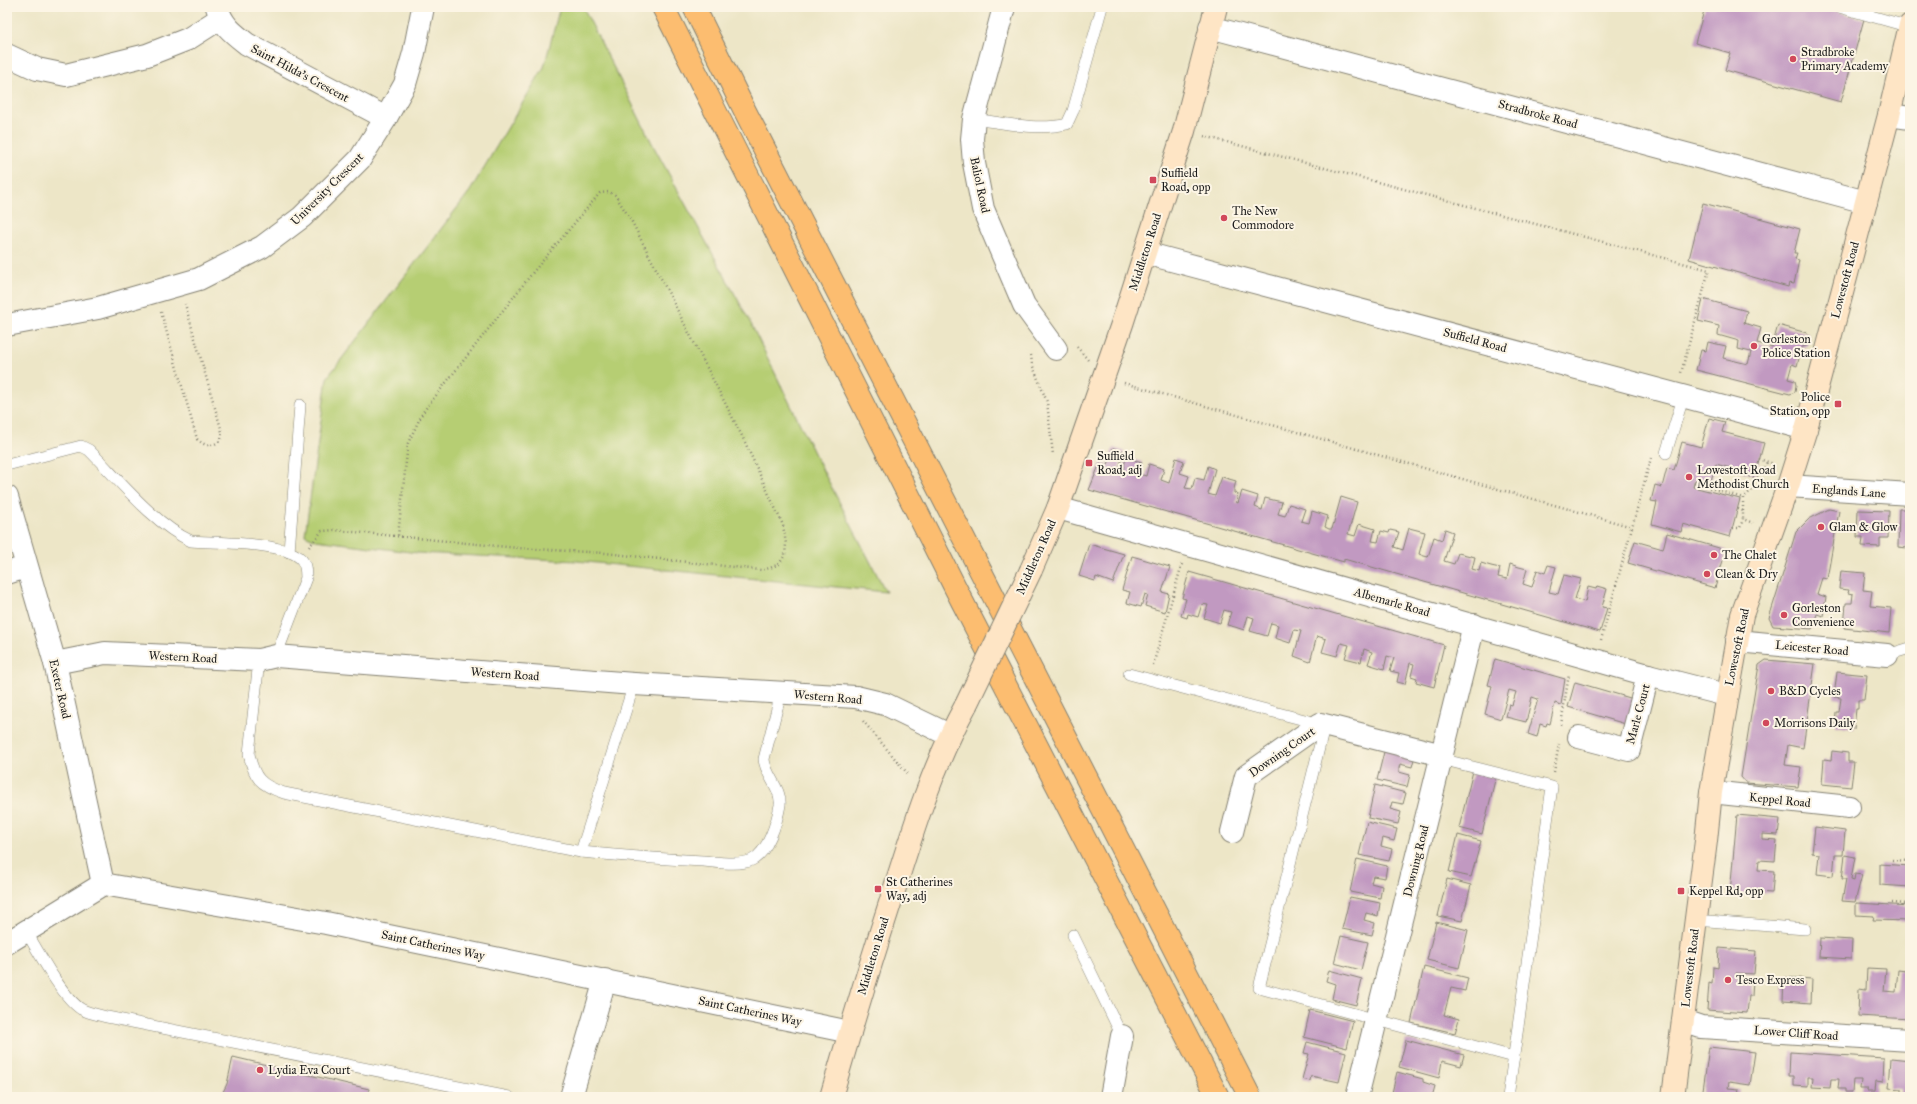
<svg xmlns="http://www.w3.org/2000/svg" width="1917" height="1104" font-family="'IM FELL Great Primer',serif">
<rect width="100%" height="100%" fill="#fcf5e5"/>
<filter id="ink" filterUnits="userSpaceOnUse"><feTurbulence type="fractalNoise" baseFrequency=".025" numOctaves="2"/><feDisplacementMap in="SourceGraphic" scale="8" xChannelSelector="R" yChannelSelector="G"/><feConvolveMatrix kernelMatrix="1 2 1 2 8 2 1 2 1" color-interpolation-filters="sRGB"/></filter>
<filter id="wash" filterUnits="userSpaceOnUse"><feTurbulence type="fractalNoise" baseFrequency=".012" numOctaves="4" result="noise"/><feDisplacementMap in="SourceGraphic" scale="16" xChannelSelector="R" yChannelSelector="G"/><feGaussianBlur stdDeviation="0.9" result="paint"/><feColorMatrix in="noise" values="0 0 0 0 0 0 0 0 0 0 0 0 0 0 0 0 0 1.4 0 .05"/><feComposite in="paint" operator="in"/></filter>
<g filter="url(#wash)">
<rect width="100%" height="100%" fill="#ede6c7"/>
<polygon fill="#b6ce73" stroke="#697548" points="560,7 583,7 654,147 749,320 819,463 886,592 577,561 418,553 316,540 305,535 327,378 470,191 544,67"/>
<g id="blocks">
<g fill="#c199c1">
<polygon points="1705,7 1822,7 1864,19 1841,102 1725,70 1730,53 1695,43"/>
<polygon points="1703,203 1800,229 1794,253 1797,253 1795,259 1799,260 1794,284 1789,283 1788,287 1689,259"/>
<polygon points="1703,299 1747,311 1744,323 1761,328 1757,343 1772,347 1778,325 1807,333 1809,338 1808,345 1802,347 1797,366 1792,364 1788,379 1795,381 1796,385 1795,392 1790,394 1696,370 1701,350 1706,351 1708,342 1726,346 1723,358 1748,364 1751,352 1738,349 1739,341 1718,335 1719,326 1698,321"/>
<polygon points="1709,418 1725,422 1722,432 1764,443 1755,475 1716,464 1710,484 1695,480 1693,487 1740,499 1730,537 1683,524 1681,532 1652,524 1657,502 1651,501 1655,485 1662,487 1667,468 1674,470 1682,442 1701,447"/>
<polygon points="1113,448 1124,451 1119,469 1123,470 1126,458 1142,462 1139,474 1146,476 1149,464 1164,469 1161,480 1169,483 1176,458 1184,461 1180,473 1189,476 1185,488 1192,489 1195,478 1204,480 1208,466 1215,469 1208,494 1215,496 1222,477 1236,481 1234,489 1234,493 1238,494 1236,502 1238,503 1242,491 1258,496 1255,507 1262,510 1265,498 1273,500 1282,502 1278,514 1285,516 1289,504 1305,509 1301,521 1309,523 1312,511 1328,516 1325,527 1329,529 1332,529 1341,497 1357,502 1348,534 1355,536 1359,524 1375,529 1372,541 1378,542 1381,531 1389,533 1390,530 1399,532 1394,547 1403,550 1409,528 1425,532 1419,554 1424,556 1428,557 1434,537 1442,540 1445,529 1453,532 1444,561 1454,564 1458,553 1475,557 1472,569 1479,571 1481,563 1491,566 1500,568 1498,577 1507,579 1510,564 1519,567 1527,569 1523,584 1532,587 1537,570 1545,573 1548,565 1556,567 1549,592 1558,594 1564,575 1581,579 1575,599 1585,602 1588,587 1596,589 1597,586 1607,589 1602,607 1607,608 1600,632 1368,566 1344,559 1344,562 1089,490 1100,463 1108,465"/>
<polygon points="1829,509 1839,511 1827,579 1822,578 1817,594 1826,597 1823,616 1817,614 1812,629 1773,626 1769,618 1796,532 1809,519"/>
<polygon points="1899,509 1910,509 1910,538 1907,538 1907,548 1898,547"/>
<polygon points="1858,510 1889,511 1888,538 1880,538 1880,547 1862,546 1863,537 1857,537"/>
<polygon points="1667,533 1726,550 1715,588 1628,563 1635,541 1663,549"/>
<polygon points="1089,544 1124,554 1113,583 1096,577 1095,581 1079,576"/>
<polygon points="1132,556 1170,567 1162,592 1169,594 1165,612 1145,606 1148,595 1145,594 1141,607 1127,603 1130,592 1122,590"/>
<polygon points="1841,571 1865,573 1863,590 1872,591 1870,606 1891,608 1889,633 1844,628 1846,603 1852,603 1853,594 1848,593 1849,590 1839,589"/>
<polygon points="1189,572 1444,645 1434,687 1416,682 1417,678 1411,676 1414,664 1410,663 1405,684 1397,682 1399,673 1390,671 1394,658 1387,656 1384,669 1368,664 1372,652 1364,649 1361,662 1345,658 1349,645 1341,643 1337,656 1322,652 1326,639 1317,636 1310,662 1294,656 1301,631 1294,630 1290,643 1275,638 1278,625 1271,623 1267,636 1250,631 1254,618 1248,616 1244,630 1235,627 1227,625 1231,612 1224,610 1220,623 1204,618 1208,605 1202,604 1198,617 1188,614 1187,618 1181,616 1186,599 1182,598"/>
<polygon points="1495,659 1565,679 1561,705 1555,703 1550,724 1547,723 1546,726 1540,724 1537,737 1528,734 1538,699 1532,697 1526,722 1506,717 1509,704 1512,705 1516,692 1509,690 1501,719 1485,714 1492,686 1488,685"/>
<polygon points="1766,660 1815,664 1803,748 1788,745 1785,765 1801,767 1798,787 1746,783 1741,777 1759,665"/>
<polygon points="1837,672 1867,675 1864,700 1858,700 1858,709 1856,709 1854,729 1835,726 1836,712 1839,712 1841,698 1834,697"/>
<polygon points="1575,682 1637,700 1629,725 1568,707"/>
<polygon points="1385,748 1415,755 1412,767 1400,764 1399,768 1399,772 1410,775 1407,787 1377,780"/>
<polygon points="1832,751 1848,753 1848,762 1854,762 1851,787 1822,784 1824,759 1831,760"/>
<polygon points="1473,771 1496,776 1482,834 1459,828"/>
<polygon points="1375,785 1406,793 1403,804 1392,802 1391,806 1390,809 1401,812 1398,824 1368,818"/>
<polygon points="1737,815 1780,819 1778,835 1762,834 1762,839 1777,840 1775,861 1759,860 1758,870 1774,871 1772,893 1756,892 1756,896 1730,893"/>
<polygon points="1367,822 1397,829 1394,841 1383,838 1381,846 1392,849 1389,861 1359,855"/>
<polygon points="1815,827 1845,831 1843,855 1835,855 1833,876 1817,874 1819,854 1812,853"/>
<polygon points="1458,835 1481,841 1471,877 1449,872"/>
<polygon points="1845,855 1855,857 1851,879 1854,880 1855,874 1862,875 1855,902 1842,901 1846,879 1842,879"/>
<polygon points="1357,859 1387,866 1385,878 1373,876 1371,883 1382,886 1380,898 1350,892"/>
<polygon points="1880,864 1910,866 1910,887 1880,885"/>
<polygon points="1447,879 1471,885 1462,921 1438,916"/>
<polygon points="1350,897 1380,903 1378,916 1366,913 1364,920 1375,923 1372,935 1342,929"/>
<polygon points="1856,903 1910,906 1910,921 1873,920 1874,916 1856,915"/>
<polygon points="1436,922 1468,930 1459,968 1427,960"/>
<polygon points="1341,936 1368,942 1361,970 1334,963"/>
<polygon points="1820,938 1852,940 1851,959 1819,957"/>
<polygon points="1719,948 1756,951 1754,974 1736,973 1736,979 1753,980 1752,996 1749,996 1747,1013 1707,1010 1709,983 1712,984 1713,967 1718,968"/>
<polygon points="1906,960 1910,961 1910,1019 1858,1016 1859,989 1866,990 1867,968 1886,969 1884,991 1896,992 1898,970 1906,971"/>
<polygon points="1424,967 1468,978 1465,991 1451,988 1444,1015 1459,1019 1455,1033 1411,1023"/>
<polygon points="1329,970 1362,979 1356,1005 1332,999 1335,984 1326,981"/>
<polygon points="1784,977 1812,979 1811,1003 1783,1001"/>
<polygon points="1310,1010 1353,1021 1347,1048 1304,1037"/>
<polygon points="1406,1040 1464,1055 1461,1066 1442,1061 1439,1078 1399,1067"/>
<polygon points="1307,1042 1346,1052 1339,1082 1311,1076 1310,1081 1302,1079 1309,1054 1304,1053"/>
<polygon points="1709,1047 1755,1052 1750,1085 1729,1082 1728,1088 1739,1089 1738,1097 1702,1097"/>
<polygon points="1790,1052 1884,1058 1883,1082 1876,1081 1875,1091 1868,1091 1868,1089 1860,1089 1861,1080 1853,1080 1852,1092 1845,1092 1845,1089 1838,1089 1839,1079 1831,1079 1830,1088 1812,1087 1813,1077 1808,1077 1808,1087 1794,1086 1794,1076 1789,1076"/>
<polygon points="233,1057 369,1089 368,1097 222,1097 221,1096 227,1084"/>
<polygon points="1891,1058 1910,1060 1909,1097 1901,1097 1901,1089 1889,1088"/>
<polygon points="1397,1072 1423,1079 1423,1082 1435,1086 1432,1097 1391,1097"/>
</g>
</g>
</g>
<g filter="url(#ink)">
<use href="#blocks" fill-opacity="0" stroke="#848172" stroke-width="1"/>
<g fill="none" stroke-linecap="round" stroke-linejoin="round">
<defs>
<g id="lane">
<polyline points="1839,7 1910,27"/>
<path d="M974,119C1005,123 1037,131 1067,124L1073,111L1102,7"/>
<polyline points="1666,453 1684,395"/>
<path d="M7,465L81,446L89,450C118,479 154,524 191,541C217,543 282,542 300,558C306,563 306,572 306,578L276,656"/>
<polyline points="289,552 300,405"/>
<polyline points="1887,655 1910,648"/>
<path d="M259,660L249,754C254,778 260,785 284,793L581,852C622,856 662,859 703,861C716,862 740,866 752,860C768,852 777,822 780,805C782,789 765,775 764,759L781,693"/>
<polyline points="1129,674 1320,724 1322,736 1259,988 1514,1057"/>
<polyline points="1441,759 1552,787 1508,1097"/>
<polyline points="581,852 634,684"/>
<polyline points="1696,920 1805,929"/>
<path d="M26,931C38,951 62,997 81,1009C88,1013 99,1015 107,1017L509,1097"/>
<polyline points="1073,935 1122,1036"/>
</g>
<g id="street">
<path d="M217,7C222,25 233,33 247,44L386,118"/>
<polyline points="1004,7 974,119 972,139 974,163 983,209 1024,305 1056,349"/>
<polyline points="1210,27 1866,202"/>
<polyline points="7,55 37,69 66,75 147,55 188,39 221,18"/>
<polyline points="1889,115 1910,118"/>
<polyline points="1145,253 1806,429"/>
<polyline points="7,325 98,308 199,279 262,247 302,217 360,159 386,118 405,84 414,53 423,7"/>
<polyline points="1788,486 1910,494"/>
<polyline points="7,497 55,663 103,884"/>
<polyline points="1058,508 1648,675 1726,695"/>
<polyline points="7,573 26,567"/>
<polyline points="1737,641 1887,655"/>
<polyline points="55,663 105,653 259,660 276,656 634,684 856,697 885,704 949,735"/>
<polyline points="1579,737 1629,750 1648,675"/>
<polyline points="1711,792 1849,807"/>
<polyline points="1232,832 1246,776 1320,724 1442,755"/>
<polyline points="7,943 103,884 326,923 850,1032"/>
<polyline points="1683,1021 1701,1027 1910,1040"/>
<polyline points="571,1097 605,980"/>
<polyline points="1111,1097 1122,1036"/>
<polyline points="1357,1097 1474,625"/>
</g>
<g id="secondary">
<polyline points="1031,570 1058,508 1122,324 1184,131 1216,7"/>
<path d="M831,1097C850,1031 870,965 891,900C912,833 932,767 966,705"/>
<polyline points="1673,1097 1706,841 1711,792 1742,615 1788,486 1806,429 1889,115 1910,25"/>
</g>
<g id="highway">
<polyline points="663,7 962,601 1218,1097"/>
<polyline points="694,7 745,111 1250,1097"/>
</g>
</defs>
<use href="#lane" stroke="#848172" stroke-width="12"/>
<use href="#street" stroke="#848172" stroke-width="24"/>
<use href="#secondary" stroke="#848172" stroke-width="24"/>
<use href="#highway" stroke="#848172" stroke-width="24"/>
<g stroke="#848172" stroke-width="2.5" stroke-dasharray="1 3" stroke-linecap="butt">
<polyline points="1204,136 1709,270 1681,373"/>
<path d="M161,312L197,439C205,447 213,447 221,440L222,432L185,304"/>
<polyline points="1077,347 1088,360"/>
<polyline points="1031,355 1032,364 1047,402 1053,455"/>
<polyline points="1124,383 1632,527"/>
<polyline points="1759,459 1774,464"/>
<polyline points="1714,472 1722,470 1755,478"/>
<polyline points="1694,483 1743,498"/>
<polyline points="1738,509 1743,511 1743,519 1753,523"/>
<polyline points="1743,511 1743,498 1752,490 1755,478 1763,471 1767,462"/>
<polyline points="1733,528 1740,528 1743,519"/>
<polyline points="309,547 322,531 334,530 518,548 605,553 761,570 770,568 779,564 785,555 786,544 783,525 743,438 631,220 615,195 609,192 600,193 534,271 423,412 408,443 398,536"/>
<polyline points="1601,640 1651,458"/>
<polyline points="1153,665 1182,564"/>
<polyline points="863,721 908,774"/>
<polyline points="1561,725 1569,674"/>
<polyline points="1554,772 1559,744"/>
<polyline points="1892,860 1910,861"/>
<polyline points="1892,903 1910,904"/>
</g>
<use href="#lane" stroke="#fff" stroke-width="11"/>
<use href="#street" stroke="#fff" stroke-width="22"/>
<use href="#secondary" stroke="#fee5c5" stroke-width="22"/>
<use href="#highway" stroke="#fcbd6f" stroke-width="22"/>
<defs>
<polyline id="secondary-bridge" points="966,705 1031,570"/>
</defs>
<use href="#secondary-bridge" stroke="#848172" stroke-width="24" stroke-linecap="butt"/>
<use href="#secondary-bridge" stroke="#fee5c5" stroke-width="22"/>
</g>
</g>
<g fill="#d1495b" stroke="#fcf5e5" stroke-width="1.5">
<circle cx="1793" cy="59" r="4"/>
<rect x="1149" y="176" width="8" height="8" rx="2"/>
<circle cx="1224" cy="218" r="4"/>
<circle cx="1754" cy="346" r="4"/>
<rect x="1834" y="400" width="8" height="8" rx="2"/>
<rect x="1085" y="459" width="8" height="8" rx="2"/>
<circle cx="1689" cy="477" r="4"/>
<circle cx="1821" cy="527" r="4"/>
<circle cx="1714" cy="555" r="4"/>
<circle cx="1707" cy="574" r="4"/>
<circle cx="1784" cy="615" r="4"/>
<circle cx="1771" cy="691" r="4"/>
<circle cx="1766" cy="723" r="4"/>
<rect x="874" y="885" width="8" height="8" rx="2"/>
<rect x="1677" y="887" width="8" height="8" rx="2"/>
<circle cx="1728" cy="980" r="4"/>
<circle cx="260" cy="1070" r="4"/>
</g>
<g text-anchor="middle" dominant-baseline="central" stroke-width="4" stroke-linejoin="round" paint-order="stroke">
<g font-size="12" fill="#1c1c1c" stroke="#fcf5e5" text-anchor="start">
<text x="1801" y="52">Stradbroke<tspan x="1801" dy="14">Primary Academy</tspan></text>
<text x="1161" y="173">Suffield<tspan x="1161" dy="14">Road, opp</tspan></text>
<text x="1232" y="211">The New<tspan x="1232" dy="14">Commodore</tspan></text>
<text x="1762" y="339">Gorleston<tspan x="1762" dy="14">Police Station</tspan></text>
<text x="1830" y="397" text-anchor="end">Police<tspan x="1830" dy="14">Station, opp</tspan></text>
<text x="1097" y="456">Suffield<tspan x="1097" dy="14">Road, adj</tspan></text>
<text x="1697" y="470">Lowestoft Road<tspan x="1697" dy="14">Methodist Church</tspan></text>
<text x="1829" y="527">Glam &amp; Glow</text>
<text x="1722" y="555">The Chalet</text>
<text x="1715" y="574">Clean &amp; Dry</text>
<text x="1792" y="608">Gorleston<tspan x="1792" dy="14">Convenience</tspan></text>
<text x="1779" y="691">B&amp;D Cycles</text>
<text x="1774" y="723">Morrisons Daily</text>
<text x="886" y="882">St Catherines<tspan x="886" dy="14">Way, adj</tspan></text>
<text x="1689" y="891">Keppel Rd, opp</text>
<text x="1736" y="980">Tesco Express</text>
<text x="268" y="1070">Lydia Eva Court</text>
</g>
<g font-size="12" fill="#1c1c1c" stroke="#fcf5e5">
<text transform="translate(300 73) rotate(28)">Saint Hilda's Crescent</text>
<text transform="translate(1538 114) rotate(15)">Stradbroke Road</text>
<text transform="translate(980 185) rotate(78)">Baliol Road</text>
<text transform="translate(327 189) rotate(-45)">University Crescent</text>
<text transform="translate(1145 252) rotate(-72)">Middleton Road</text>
<text transform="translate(1845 280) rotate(-75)">Lowestoft Road</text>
<text transform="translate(1475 340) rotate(15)">Suffield Road</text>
<text transform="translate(1849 491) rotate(4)">Englands Lane</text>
<text transform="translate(1036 557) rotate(-66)">Middleton Road</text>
<text transform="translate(1392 602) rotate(16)">Albemarle Road</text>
<text transform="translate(1737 647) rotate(-78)">Lowestoft Road</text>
<text transform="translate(1812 648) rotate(5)">Leicester Road</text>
<text transform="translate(183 657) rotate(3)">Western Road</text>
<text transform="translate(505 674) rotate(4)">Western Road</text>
<text transform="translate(60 689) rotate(77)">Exeter Road</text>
<text transform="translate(828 697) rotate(5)">Western Road</text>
<text transform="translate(1638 714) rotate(-75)">Marle Court</text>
<text transform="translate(1282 752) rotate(-35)">Downing Court</text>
<text transform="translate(1780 800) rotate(6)">Keppel Road</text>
<text transform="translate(1416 861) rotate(-76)">Downing Road</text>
<text transform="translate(433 945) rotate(12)">Saint Catherines Way</text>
<text transform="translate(873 956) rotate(-73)">Middleton Road</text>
<text transform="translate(1690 968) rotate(-83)">Lowestoft Road</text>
<text transform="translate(750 1011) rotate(12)">Saint Catherines Way</text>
<text transform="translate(1796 1033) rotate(4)">Lower Cliff Road</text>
</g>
</g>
<rect width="1917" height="1104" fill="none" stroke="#fcf5e5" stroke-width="24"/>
</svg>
